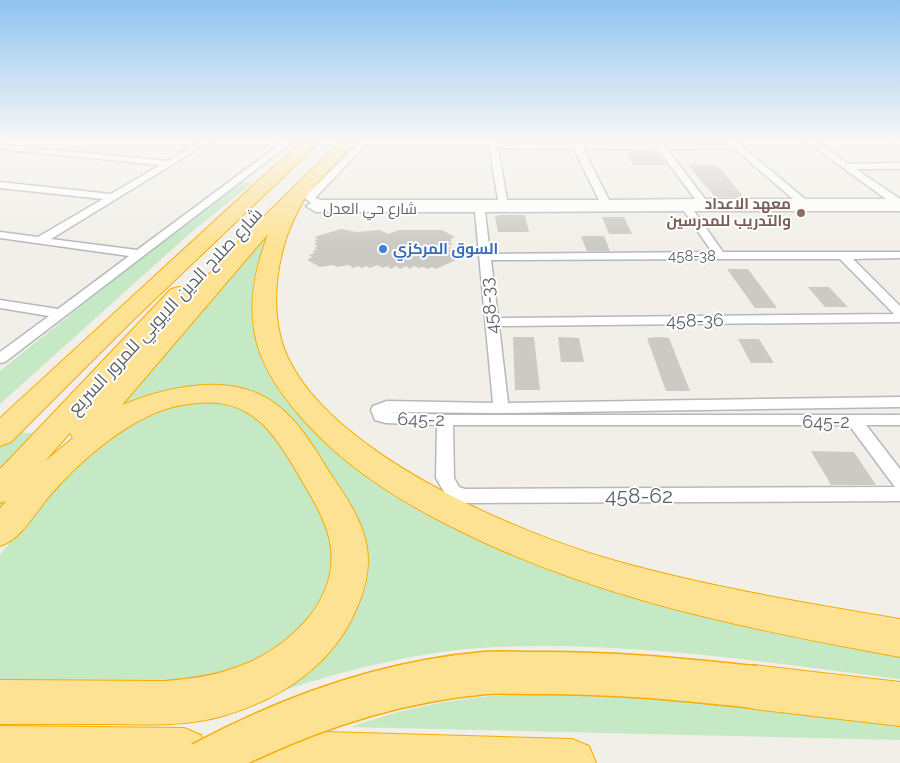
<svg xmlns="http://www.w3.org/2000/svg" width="900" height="763" font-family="Raleway,Cairo,sans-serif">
<rect width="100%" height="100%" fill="#f1efe8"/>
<g fill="#c5e8c5">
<polygon points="243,182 252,183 188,235 0,404 0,371 175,231"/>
<path d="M280,216L260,342L404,499L900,649V679C766,662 630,641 494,647C422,651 353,668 284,690L362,565L252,394L111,414Z"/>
<polygon points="188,402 223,403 241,407 278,433 335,541 334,582 296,639 220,681 0,689 0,555 68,471 132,420"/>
<polygon points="17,432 67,436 0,516 0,444"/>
<path d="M552,693L613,694L900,721V740L351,727C421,702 478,695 552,693Z"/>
</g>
<g fill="#cccac5">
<polygon points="655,151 667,165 633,165 624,152"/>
<polygon points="688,165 717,165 744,197 715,197"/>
<polygon points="502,215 525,215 529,232 498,232 495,216"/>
<polygon points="602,217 624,217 632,234 609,234"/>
<polygon points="341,229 357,232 380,230 388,234 399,230 442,230 455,237 450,239 452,240 449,242 453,244 448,246 452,248 449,249 453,252 449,253 453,255 450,257 456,260 436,269 432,267 428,269 423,267 419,268 414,266 410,269 406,266 400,269 396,266 391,269 387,266 383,268 377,265 370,268 366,266 362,268 358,266 353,268 349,265 337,267 333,265 320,267 307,260 312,257 309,255 315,253 312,251 317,250 314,248 318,246 314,244 317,242 314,241 318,239 314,237"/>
<polygon points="581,236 604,236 610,251 587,251"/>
<polygon points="727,269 748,269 777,308 755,308"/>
<polygon points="808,287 829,287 848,307 825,307"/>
<polygon points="513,337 534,337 540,390 515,390"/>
<polygon points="558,337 579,338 584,362 561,362"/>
<polygon points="661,337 669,338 690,391 666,391 647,338"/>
<polygon points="738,339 759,339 774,363 751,363"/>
<polygon points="811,451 854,452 876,485 831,485"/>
</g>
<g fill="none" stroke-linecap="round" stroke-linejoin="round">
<defs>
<g id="street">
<polygon points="205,139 214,139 51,239 137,250 287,139 296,139 5,362 0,363 0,352 49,316 0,308 0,300 58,309 129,256 0,238 0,232 38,237 103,199 0,188 0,182 111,194 160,165 0,149 0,145 168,161"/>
<path d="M363,139H371L315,198L321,200H498L488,139H496L497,144L729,145L725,140L733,139L805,199H886L803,139H812L849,164L900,163V169H856L900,199V205H705H900V211H694L723,252H900V258L853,259L900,306V322L499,326L508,403L900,397V407L501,413L388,412L445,415H900V425H866L900,469V501L465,503L447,497L436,478L437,425L386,423L375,420L371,410L373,406L387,401L493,403L475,212H316L306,206L311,203L304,197L306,195ZM498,148L574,149L599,200H507ZM583,149H658L695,199L609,200ZM667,149H735L793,199H705ZM684,211L712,252L490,254L485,212ZM719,259H840L894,314L498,318L491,260ZM453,425H849L895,487L465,489L459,487L454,478Z"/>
<polygon points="883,139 893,139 900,143 900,148"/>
</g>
<g id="highway">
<polygon points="307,139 323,139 131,322 11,442 0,446 0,418 281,160"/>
<path d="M343,139H358C346,155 330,168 317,183C303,198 294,217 287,236C275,272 271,314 285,351C326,452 516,533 616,561C709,587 805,603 900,619V657C747,629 596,599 456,529C399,501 342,465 300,416C280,393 261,366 255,335C248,300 256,266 268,234L122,405C171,385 238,370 282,409C302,426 316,451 330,473C345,495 363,521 367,548C370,567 366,585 359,603C336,663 284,698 223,716C188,726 153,725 116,724C77,724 39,724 0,724V680L164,681C192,679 220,675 245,664C291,645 337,601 331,548C328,523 313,500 301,479C269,424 246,391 177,406C130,416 77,463 47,499C33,516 21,539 0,546V508L6,501L0,503V469L171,289L179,287L187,289L190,294L188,297L245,235ZM70,433L73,438L44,462Z"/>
<polygon points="754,665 900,682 900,726 754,709 739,702 732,687 739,672"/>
<polygon points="0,726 184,728 201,735 208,752 203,763 0,763"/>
<polygon points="255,730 572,739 589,746 596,763 235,763 231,754 238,737"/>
</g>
</defs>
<use href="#street" stroke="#b5b8bc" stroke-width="3"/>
<use href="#highway" stroke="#f9ab00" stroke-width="2"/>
<use href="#street" fill="#fff" fill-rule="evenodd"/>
<use href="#highway" fill="#fde293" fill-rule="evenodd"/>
<defs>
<path id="highway-bridge" d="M202,763C290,716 385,682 485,673C501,672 516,673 531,673C606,672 680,679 754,687"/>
</defs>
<use href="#highway-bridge" stroke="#f9ab00" stroke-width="45" stroke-linecap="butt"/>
<use href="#highway-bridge" stroke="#fde293" stroke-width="42"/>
</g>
<linearGradient id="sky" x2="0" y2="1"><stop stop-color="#8fc3f1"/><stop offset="0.57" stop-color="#f9f8f5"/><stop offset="1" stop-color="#f9f8f5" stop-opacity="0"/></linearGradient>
<rect width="900" height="246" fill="url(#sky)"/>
<circle fill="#8d6e63" stroke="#fff" stroke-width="2" cx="801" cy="213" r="5"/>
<circle fill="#3f7fe0" stroke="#fff" stroke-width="2" cx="383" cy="249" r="5"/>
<g text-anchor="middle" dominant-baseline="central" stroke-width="4" stroke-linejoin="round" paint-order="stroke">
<g font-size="15" font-weight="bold" fill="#785e54" stroke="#fff" text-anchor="end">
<text x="791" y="204">معهد الاعداد<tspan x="791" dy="17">والتدريب للمدرسين</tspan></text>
</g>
<g font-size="15" fill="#5f6368" stroke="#fff">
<text x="370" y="209">شارع حي العدل</text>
<text x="692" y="256">458-38</text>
</g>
<g font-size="15" font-weight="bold" fill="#366cbe" stroke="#fff" text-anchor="start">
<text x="393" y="249">السوق المركزي</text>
</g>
<g font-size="18" fill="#5f6368" stroke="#fff">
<text transform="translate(489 306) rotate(-96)">458-33</text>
<text transform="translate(165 311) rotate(-47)">شارع صلاح الدين الايوبي للمرور السريع</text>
<text transform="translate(695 320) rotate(-1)">458-36</text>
<text transform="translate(421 419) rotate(1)">645-2</text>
<text x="826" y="421">645-2</text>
</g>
<g font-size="21" fill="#5f6368" stroke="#fff">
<text x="639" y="495">458-62</text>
</g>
</g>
</svg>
